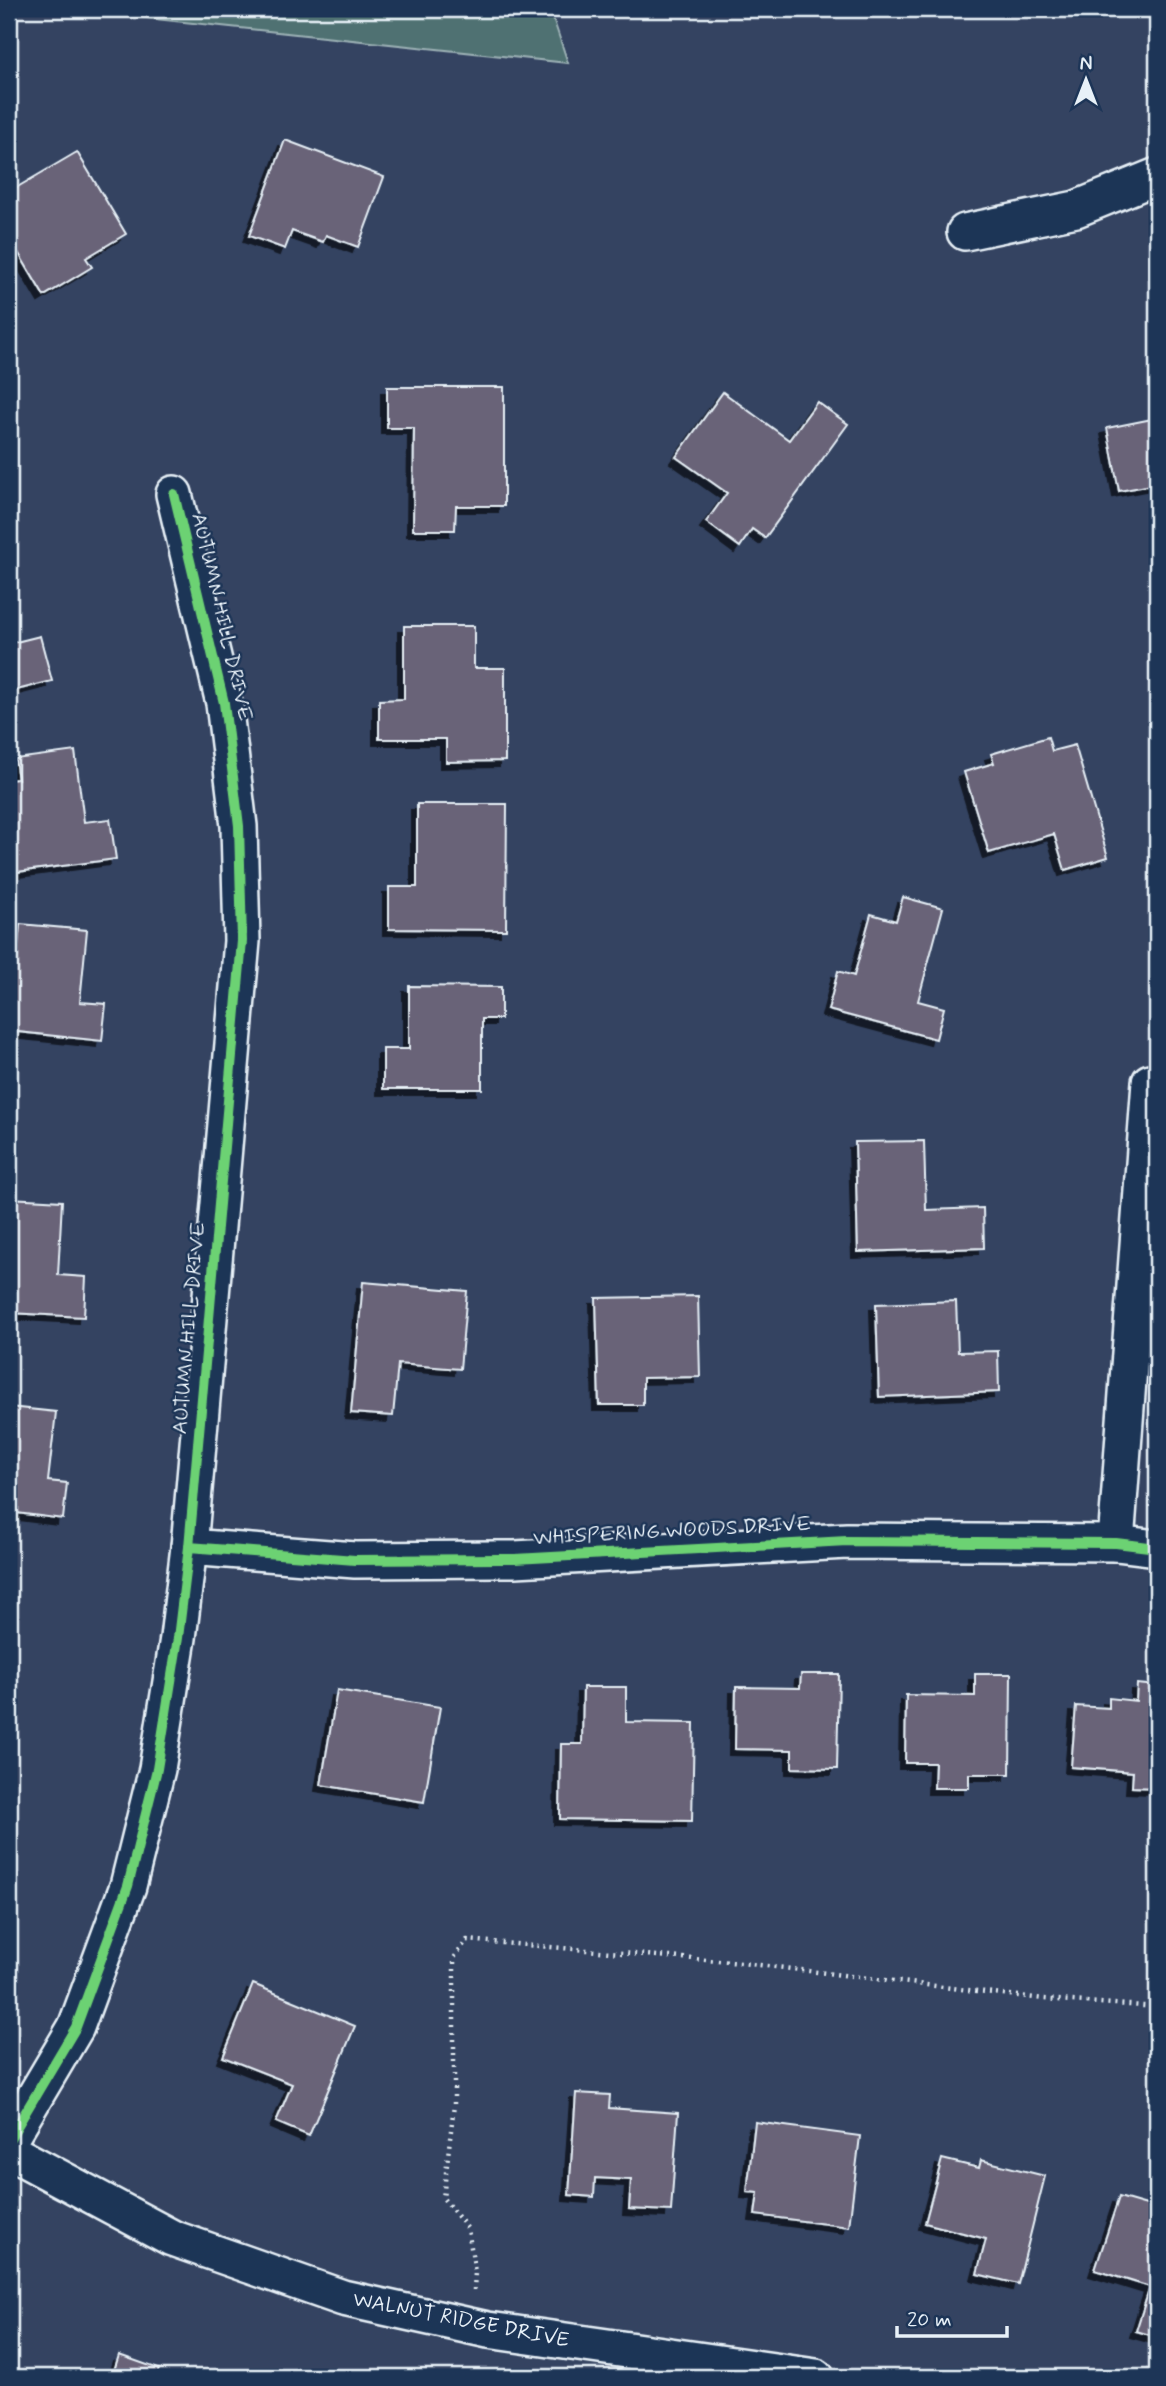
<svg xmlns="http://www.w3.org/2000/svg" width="1166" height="2386" font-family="Mynerve,sans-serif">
<defs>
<filter id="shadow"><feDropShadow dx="-6" dy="6" stdDeviation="0" flood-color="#0009"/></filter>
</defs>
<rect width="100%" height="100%" fill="#344361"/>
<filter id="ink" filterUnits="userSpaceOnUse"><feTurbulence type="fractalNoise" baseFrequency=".0143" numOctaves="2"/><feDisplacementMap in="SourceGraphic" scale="14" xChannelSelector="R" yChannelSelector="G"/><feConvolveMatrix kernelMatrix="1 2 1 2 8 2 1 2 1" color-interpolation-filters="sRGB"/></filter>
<g filter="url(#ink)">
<polygon fill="#4f7172" stroke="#9cb1b5" stroke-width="2" points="62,9 550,9 568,63"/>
<g fill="#696378" stroke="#e8f1f8" stroke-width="2" filter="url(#shadow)">
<polygon points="285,140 384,177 358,247 326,235 323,242 292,231 285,249 249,236"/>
<polygon points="77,152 126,234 86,258 92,267 44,296 9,237 9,192"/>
<polygon points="387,387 504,387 504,506 456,506 455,530 413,530 414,428 387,428"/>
<polygon points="723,392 789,440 817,402 848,424 765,538 752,529 740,547 706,522 727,493 676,457"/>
<polygon points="1157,418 1157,484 1119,491 1107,428"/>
<polygon points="404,626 474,626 474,668 505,668 505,761 446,762 446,739 379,739 379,700 404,699"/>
<polygon points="9,632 12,643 40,636 52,681 9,692"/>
<polygon points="1048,737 1052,751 1075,745 1108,857 1065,870 1054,834 989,853 964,772 994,763 991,754"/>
<polygon points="75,751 84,822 110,819 116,859 9,873 9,780 18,779 15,759"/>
<polygon points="417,804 507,804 506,930 389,929 389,887 417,887"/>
<polygon points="903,897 943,908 918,1001 944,1008 936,1039 828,1010 838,971 854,976 871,914 896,921"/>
<polygon points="20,924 87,930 80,1002 106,1004 102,1041 9,1031 9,957 17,958"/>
<polygon points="409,986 501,987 501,1019 482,1019 482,1089 383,1089 383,1049 409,1049"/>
<polygon points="924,1141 926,1210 983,1208 984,1248 858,1252 855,1142"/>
<polygon points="9,1198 62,1201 58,1275 86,1277 84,1317 9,1313"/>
<polygon points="363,1282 467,1291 460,1369 398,1364 393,1416 351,1413"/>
<polygon points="698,1296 700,1377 643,1378 643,1405 599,1405 596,1298"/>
<polygon points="956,1301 958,1352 998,1351 999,1392 879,1397 876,1304"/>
<polygon points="9,1407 56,1412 48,1481 67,1483 63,1519 9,1512"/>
<polygon points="801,1674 839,1674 837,1769 792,1768 792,1750 735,1749 736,1687 800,1688"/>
<polygon points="975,1674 1011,1674 1010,1774 969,1774 969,1788 934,1788 935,1763 905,1763 906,1695 975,1696"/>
<polygon points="1137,1684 1157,1686 1157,1788 1132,1787 1133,1772 1071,1767 1076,1706 1109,1708 1109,1698 1136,1701"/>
<polygon points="583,1687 626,1687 626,1722 694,1723 692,1821 560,1819 561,1744 582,1744"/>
<polygon points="337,1690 440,1707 424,1802 321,1785"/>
<polygon points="253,1984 355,2026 309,2136 276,2122 292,2084 223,2057"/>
<polygon points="576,2093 610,2095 609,2108 678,2113 671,2211 629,2209 631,2180 595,2178 594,2197 569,2195"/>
<polygon points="755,2122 860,2136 849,2227 755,2215 758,2193 747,2192"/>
<polygon points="942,2159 979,2168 981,2160 1045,2176 1018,2284 977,2274 986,2239 925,2223"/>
<polygon points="1119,2197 1157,2208 1157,2337 1136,2331 1150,2287 1095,2270"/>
<polygon points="119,2355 159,2369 156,2377 112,2377"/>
</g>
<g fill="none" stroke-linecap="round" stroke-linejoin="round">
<defs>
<g id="minor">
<polyline points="965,232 1076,209 1157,176"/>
<polyline points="1116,1543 1150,1082"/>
<polyline points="189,1547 355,1560 515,1559 847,1541 1116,1543 1157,1548"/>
<polyline points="9,2140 76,2027 128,1886 157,1769 178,1638 189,1547 242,941 239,826 224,703 174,494"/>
<polyline points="9,2151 172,2238 343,2298 488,2330 816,2377"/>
</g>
</defs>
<use href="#minor" stroke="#e8f1f8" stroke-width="40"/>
<polyline stroke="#e8f1f8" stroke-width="4.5" stroke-dasharray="2 5" stroke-linecap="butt" points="474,2290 475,2272 468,2229 443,2198 454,2105 454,1958 467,1940 742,1963 1044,1999 1157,2007"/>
<use href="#minor" stroke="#1d3557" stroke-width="35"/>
<defs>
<g id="cycleway">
<polyline points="189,1547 355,1560 515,1559 847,1541 1116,1543 1157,1548"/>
<polyline points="9,2140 76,2027 128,1886 157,1769 178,1638 189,1547 242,941 239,826 224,703 174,494"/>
</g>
</defs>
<use href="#cycleway" stroke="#1d3557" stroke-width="15"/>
<use href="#cycleway" stroke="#6cd273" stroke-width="10"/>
</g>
</g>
<g text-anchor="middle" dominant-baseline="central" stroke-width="5" stroke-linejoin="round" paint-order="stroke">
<g font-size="21" fill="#e8f1f8" stroke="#1d3557">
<text transform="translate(222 617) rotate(77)">AUTUMN HILL DRIVE</text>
<text transform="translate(189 1328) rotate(-85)">AUTUMN HILL DRIVE</text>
<text transform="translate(672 1531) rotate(-3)">WHISPERING WOODS DRIVE</text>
<text transform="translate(461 2320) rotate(11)">WALNUT RIDGE DRIVE</text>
</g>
</g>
<rect width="1166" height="2386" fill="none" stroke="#1d3557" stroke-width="35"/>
<rect x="18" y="18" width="1131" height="2351" fill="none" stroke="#e8f1f8" stroke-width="2.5" filter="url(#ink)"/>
<g transform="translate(1086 80)" stroke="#1d3557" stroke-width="5" paint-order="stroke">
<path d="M0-5L12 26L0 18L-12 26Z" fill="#e8f1f8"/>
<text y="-10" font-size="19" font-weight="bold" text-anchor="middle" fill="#e8f1f8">N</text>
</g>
<path d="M897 2326v10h110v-10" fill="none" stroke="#e8f1f8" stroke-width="3.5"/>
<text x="907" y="2326" font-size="21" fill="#e8f1f8" stroke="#1d3557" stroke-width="5" paint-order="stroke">20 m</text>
</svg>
